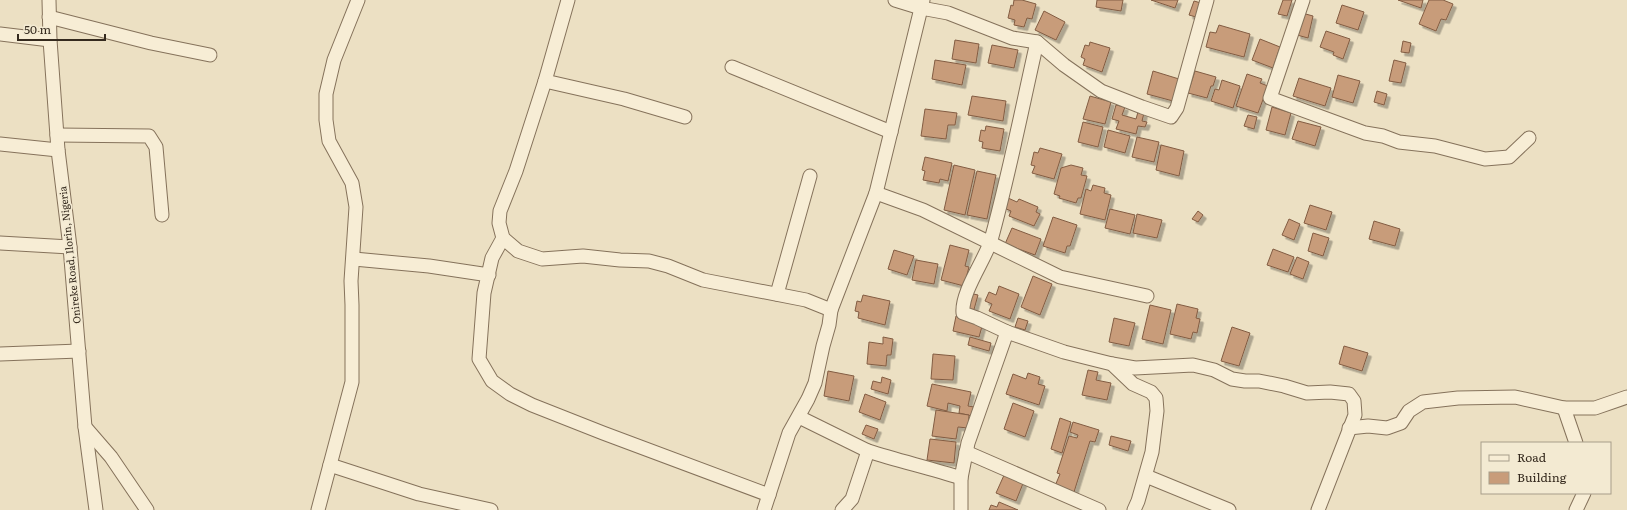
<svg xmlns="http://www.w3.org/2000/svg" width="1627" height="510" font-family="Literata,serif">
<defs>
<filter id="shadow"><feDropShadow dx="3.5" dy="3.5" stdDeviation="0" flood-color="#0004"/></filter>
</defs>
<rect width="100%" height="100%" fill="#ece0c3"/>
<g fill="#c89c7a" stroke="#825c42" filter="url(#shadow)">
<polygon points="1014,0 1022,0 1036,4 1032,19 1027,18 1024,27 1014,25 1015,20 1008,18 1011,5 1013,6"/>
<polygon points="1097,0 1123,0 1121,11 1096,7"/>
<polygon points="1151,0 1178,0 1175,8"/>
<polygon points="1283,0 1292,0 1287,16 1278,14"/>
<polygon points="1398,0 1423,0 1421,8"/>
<polygon points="1429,0 1443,0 1453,4 1446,20 1441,19 1436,31 1419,24"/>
<polygon points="1194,1 1201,3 1196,17 1189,15"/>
<polygon points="1342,5 1364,12 1358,30 1336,23"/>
<polygon points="1044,11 1065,22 1056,40 1035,30"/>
<polygon points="1302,13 1313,16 1308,38 1297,35"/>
<polygon points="1219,25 1250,34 1244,57 1206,47 1210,32 1216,33"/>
<polygon points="1326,31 1350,39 1343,59 1333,55 1334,52 1320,47"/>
<polygon points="1260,39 1280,47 1273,68 1252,60"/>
<polygon points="955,40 979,44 976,63 952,59"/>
<polygon points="1403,41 1411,43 1409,53 1401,52"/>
<polygon points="1090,42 1110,48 1102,72 1083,65 1085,59 1081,57 1085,45 1089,46"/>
<polygon points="992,45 1018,50 1014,68 988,63"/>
<polygon points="935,60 966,65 962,85 932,79"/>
<polygon points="1394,60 1406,63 1401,83 1389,81"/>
<polygon points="1153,71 1179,79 1173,101 1147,94"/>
<polygon points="1195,71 1216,77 1213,86 1211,86 1207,98 1188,93"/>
<polygon points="1247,74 1262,79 1260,83 1268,86 1258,113 1236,106"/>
<polygon points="1338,75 1360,81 1353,103 1332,97"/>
<polygon points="1299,78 1331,88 1325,106 1293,96"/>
<polygon points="1222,80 1240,86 1233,108 1211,101 1215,89 1219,90"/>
<polygon points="1377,91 1387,94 1384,105 1374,102"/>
<polygon points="972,96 1006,101 1003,121 968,115"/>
<polygon points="1090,96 1111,102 1105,124 1083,119"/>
<polygon points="1116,105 1125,107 1122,115 1136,119 1138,112 1144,113 1142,121 1147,122 1145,127 1138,126 1136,134 1116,129 1119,121 1112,119"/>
<polygon points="1272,107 1291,113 1285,135 1266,130"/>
<polygon points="925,109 957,113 955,125 948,125 946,139 921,136"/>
<polygon points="1248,115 1257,117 1254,129 1244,126"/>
<polygon points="1298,121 1321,127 1315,146 1292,139"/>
<polygon points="1083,122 1103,127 1098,147 1078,142"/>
<polygon points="986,126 1004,129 1000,151 982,148 983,142 979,141 981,130 985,131"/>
<polygon points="1108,130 1130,136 1125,153 1104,147"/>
<polygon points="1137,137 1159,142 1154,162 1132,157"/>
<polygon points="1161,145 1184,151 1179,176 1156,170"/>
<polygon points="1040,148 1062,154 1054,179 1032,173 1035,166 1031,165 1034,152 1038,153"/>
<polygon points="925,157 952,163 948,181 940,179 939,183 923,180 925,171 922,170"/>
<polygon points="954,165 975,170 965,215 944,210"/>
<polygon points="1071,165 1083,168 1081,175 1087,176 1081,198 1078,198 1076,203 1059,198 1060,196 1054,194 1061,168"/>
<polygon points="977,171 996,175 987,219 967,215"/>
<polygon points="1093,185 1105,188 1104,193 1111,195 1105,220 1080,214 1086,189 1091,191"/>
<polygon points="1008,198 1017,202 1019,199 1038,207 1036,212 1040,214 1034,226 1009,216 1011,211 1004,208"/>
<polygon points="1310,205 1332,212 1326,230 1304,223"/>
<polygon points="1110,209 1135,215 1130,234 1105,228"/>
<polygon points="1198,211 1203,215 1198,222 1192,219"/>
<polygon points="1137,214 1162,220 1157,238 1133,233"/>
<polygon points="1053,217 1077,225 1070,246 1067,246 1065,253 1043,246"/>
<polygon points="1289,219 1300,224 1294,240 1282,235"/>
<polygon points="1374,221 1400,229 1395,246 1369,239"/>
<polygon points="1012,228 1041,239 1035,255 1005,244"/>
<polygon points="1313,233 1329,238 1323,256 1308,251"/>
<polygon points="950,245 969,250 965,266 969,267 964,286 941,280"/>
<polygon points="1273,249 1294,257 1288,272 1267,265"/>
<polygon points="894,250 914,256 907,275 888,269"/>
<polygon points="1297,257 1309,262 1303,279 1290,274"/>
<polygon points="916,260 938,264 934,284 912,280"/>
<polygon points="1033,276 1052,284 1040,315 1021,307"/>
<polygon points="999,286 1019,294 1010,319 989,311 992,304 985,301 989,292 996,295"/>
<polygon points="969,293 978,295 973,313 964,311"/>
<polygon points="863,295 890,301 885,325 858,318 859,312 855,311 857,301 861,302"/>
<polygon points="1177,304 1198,309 1196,318 1200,319 1197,333 1193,332 1191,339 1170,334"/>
<polygon points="1150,305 1171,310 1163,344 1142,339"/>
<polygon points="956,316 983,323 979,337 953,331"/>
<polygon points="1018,318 1028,321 1025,330 1015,327"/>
<polygon points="1114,318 1135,323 1129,346 1109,342"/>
<polygon points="1232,327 1250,333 1239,366 1221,361"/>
<polygon points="883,337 893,339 891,355 887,355 886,366 867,364 869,342 883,344"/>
<polygon points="970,337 991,343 989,351 968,345"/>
<polygon points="1344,346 1368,353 1362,371 1339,364"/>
<polygon points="933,354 955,356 953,380 931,379"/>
<polygon points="1088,370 1098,372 1096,380 1111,383 1107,400 1082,395"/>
<polygon points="828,371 854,376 849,401 824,396"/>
<polygon points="1028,373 1040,377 1038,384 1045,386 1039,405 1006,394 1013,374 1026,379"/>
<polygon points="882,377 891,380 888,394 871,389 873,381 881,383"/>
<polygon points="932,384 971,392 968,406 974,407 972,416 959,413 960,406 948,403 947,411 927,406"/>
<polygon points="865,394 886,402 880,420 859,412"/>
<polygon points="1013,403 1034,411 1025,437 1004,429"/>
<polygon points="936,410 969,415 968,428 958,427 956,439 932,436"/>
<polygon points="1060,418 1071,422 1062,453 1051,449"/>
<polygon points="1073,422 1099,430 1095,442 1090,441 1074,492 1055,486 1060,474 1057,473 1069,436 1077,438 1078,435 1070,432"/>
<polygon points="866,425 878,429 874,439 862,434"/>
<polygon points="1111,436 1131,441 1128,451 1109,445"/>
<polygon points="930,439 956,442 954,463 927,460"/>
<polygon points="1005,473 1024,481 1016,501 996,493"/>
<polygon points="999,502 1018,510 989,510 991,505 997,507"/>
</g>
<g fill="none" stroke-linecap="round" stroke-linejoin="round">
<defs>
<g id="minor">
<polyline points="49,0 50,40 58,150 70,247 85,427 96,510"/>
<polyline points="568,0 545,81 516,171 500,211 499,223 503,238 518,251 542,259 583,256 620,260 649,261 668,266 703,280 806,300 831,310"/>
<polyline points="895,0 921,8 948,13 1012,38 1037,42 1064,65 1101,91 1142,107 1171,117 1177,108 1207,0"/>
<polyline points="1303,0 1270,98 1365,133 1383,136 1399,142 1435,146 1485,159 1509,157 1529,138"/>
<polyline points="49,17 151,43 210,55"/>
<polyline points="0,34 50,40"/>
<path d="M1037,42C1022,108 1009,175 991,240C985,260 961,292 963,313L977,318L1007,332L1064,352L1112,364L1133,384L1151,392L1156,398L1157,411L1152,452L1138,501L1134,510"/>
<polyline points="732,67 891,132"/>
<polyline points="545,81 624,99 685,117"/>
<polyline points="57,135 149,136 156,147 162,215"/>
<polyline points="0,144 58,150"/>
<polyline points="876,193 923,210 1060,277 1147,296"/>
<polyline points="503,238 492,258 484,293 479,359 492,381 510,394 532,405 603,433 769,495"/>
<polyline points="0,243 70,247"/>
<polyline points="354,259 429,266 489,275"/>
<polyline points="777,294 810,176"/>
<polyline points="0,354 79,351"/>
<polyline points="1112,364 1135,368 1193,365 1214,370 1232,379 1245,381 1259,381 1284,386 1307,393 1330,392 1349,394 1354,401 1355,415 1318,510"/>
<polyline points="1564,408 1576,443"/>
<polyline points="799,417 868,451"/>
<polyline points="85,427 111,457 147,510"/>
<polyline points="1349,428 1368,426 1387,428 1401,423 1409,411 1423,402 1458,398 1515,397 1564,408 1595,408 1627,397"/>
<polyline points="966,452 1099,510"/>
<polyline points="330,465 419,494 491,510"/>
<polyline points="1146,476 1229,510"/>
<polyline points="318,510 352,382 352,305 351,281 356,207 352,183 329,141 326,120 326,94 334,60 358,0"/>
<polyline points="764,510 789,433 808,399 815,383 823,346 829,325 831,310 876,193 923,0"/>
<path d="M842,510L852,499L868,451C899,461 930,468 961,478"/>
<polyline points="961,510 961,478 968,443 1007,332"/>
<polyline points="1576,510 1584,493"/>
</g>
</defs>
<use href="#minor" stroke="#85725b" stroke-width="15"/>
<use href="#minor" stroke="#f7edd5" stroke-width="13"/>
</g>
<g text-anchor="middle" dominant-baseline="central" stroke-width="3.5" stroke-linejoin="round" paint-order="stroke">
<g font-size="10" fill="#352a1e" stroke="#f3ead2">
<text transform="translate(69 255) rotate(-96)">Onireke Road, Ilorin, Nigeria</text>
</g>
</g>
<rect x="1481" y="442" width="130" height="52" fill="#f3ead2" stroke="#a79d8a"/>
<rect x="1489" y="455" width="20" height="6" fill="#f7edd5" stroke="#a79d8a"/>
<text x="1517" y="462" font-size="12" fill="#352a1e">Road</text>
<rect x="1489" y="472" width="20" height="12" fill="#c89c7a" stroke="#a79d8a"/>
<text x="1517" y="482" font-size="12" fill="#352a1e">Building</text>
<path d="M18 34v6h87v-6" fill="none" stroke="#352a1e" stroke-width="2"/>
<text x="24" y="34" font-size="12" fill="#352a1e" stroke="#f3ead2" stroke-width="3" paint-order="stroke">50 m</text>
</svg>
